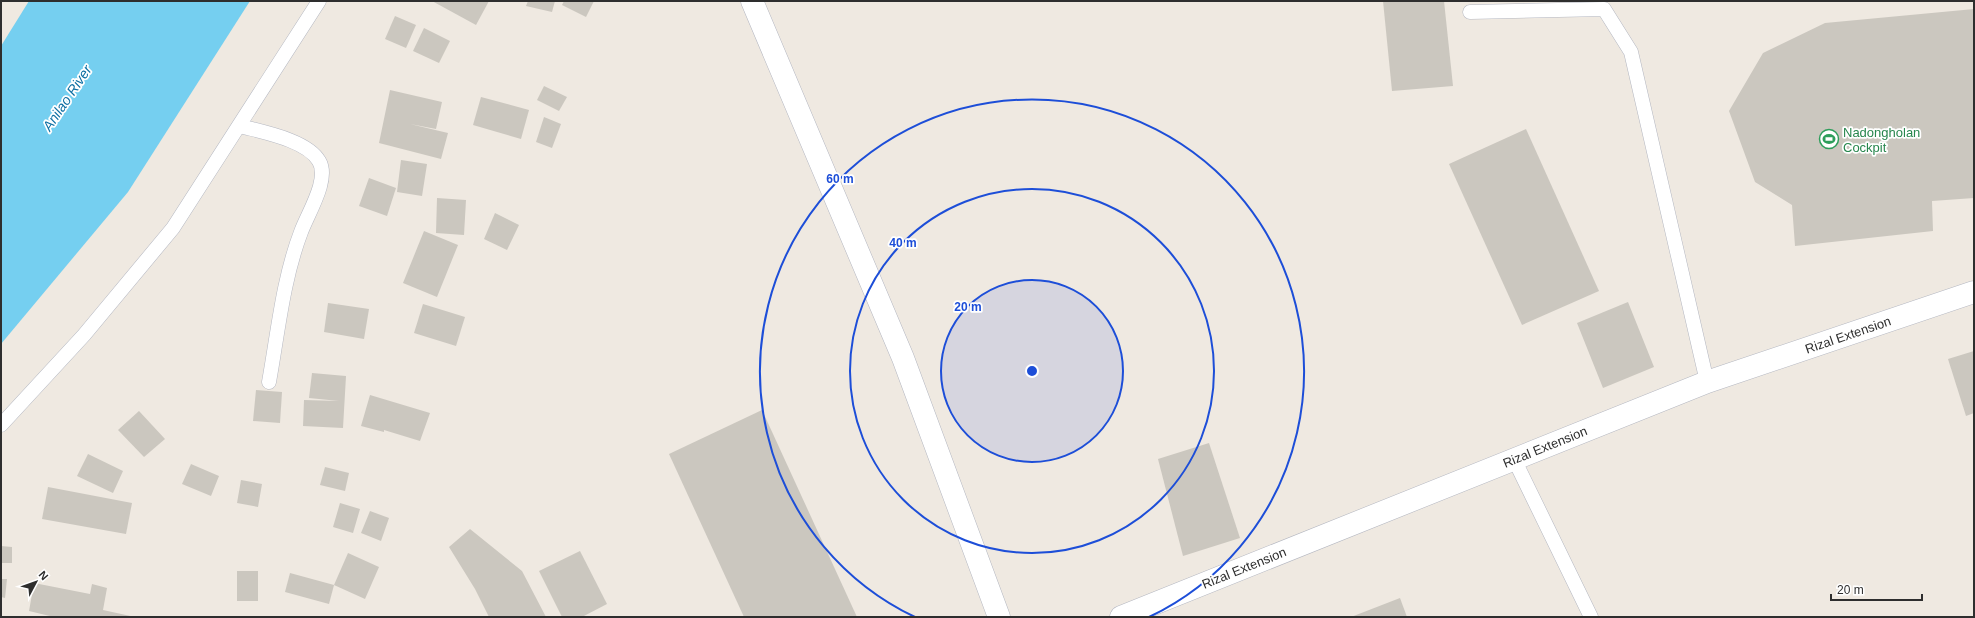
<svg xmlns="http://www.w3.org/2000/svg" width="1975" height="618" font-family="Arial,sans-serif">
<rect width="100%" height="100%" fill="#efe9e1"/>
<polygon fill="#75cff0" points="29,1 250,1 128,192 1,344 1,46"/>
<g fill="#cbc7bf">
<polygon points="432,1 489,1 476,25"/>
<polygon points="528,1 555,1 552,12 526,6"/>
<polygon points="564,1 594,1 586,17 562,5"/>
<polygon points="1383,1 1444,1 1453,86 1392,91"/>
<polygon points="1974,9 1974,198 1932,201 1933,231 1795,246 1792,205 1755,182 1729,111 1763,53 1825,23"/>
<polygon points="395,16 416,25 406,48 385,39"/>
<polygon points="424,28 450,41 439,63 413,51"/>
<polygon points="544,86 567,97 559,111 537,100"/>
<polygon points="390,90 442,102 436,129 410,124 448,133 441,159 379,143"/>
<polygon points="481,97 529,110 521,139 473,125"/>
<polygon points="544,117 561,124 552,148 536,142"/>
<polygon points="1526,129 1599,291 1522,325 1449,164"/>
<polygon points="401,160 427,164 422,196 397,192"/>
<polygon points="369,178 396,188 387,216 359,206"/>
<polygon points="437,198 466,200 464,235 436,233"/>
<polygon points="495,213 519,225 507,250 484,239"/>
<polygon points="424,231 458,245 437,297 403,283"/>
<polygon points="1628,302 1654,367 1603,388 1577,323"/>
<polygon points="328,303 369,309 364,339 324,332"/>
<polygon points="423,304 465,317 456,346 414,333"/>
<polygon points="1974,351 1974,413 1966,416 1948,359"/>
<polygon points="312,373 346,376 343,428 303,426 304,400 339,401 309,398"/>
<polygon points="256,390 282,392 280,423 253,421"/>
<polygon points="370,395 430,413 420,441 384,430 384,432 361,426"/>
<polygon points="762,410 857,617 744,617 669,454"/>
<polygon points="139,411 165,439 144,457 118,430"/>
<polygon points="1209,443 1240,538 1183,556 1158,459"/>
<polygon points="88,454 123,471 113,493 77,476"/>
<polygon points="191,464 219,476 211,496 182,484"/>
<polygon points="325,467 349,473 345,491 320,485"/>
<polygon points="241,480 262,484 258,507 237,503"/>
<polygon points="48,487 132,503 126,534 42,519"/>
<polygon points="340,503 360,509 353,533 333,527"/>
<polygon points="370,511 389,518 381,541 361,533"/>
<polygon points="470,529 522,571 546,617 489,617 475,589 449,547"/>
<polygon points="1,546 12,547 12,563 1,563"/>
<polygon points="580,551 607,604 582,617 562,617 539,571"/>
<polygon points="348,553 379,567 365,599 334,585"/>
<rect x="237" y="571" width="21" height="30"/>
<polygon points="290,573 334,585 329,604 285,592"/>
<polygon points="1,579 7,579 5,598 1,597"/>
<polygon points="34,583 90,594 92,584 107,588 103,610 135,617 54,617 29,611"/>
<polygon points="1400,598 1407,617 1351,617"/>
</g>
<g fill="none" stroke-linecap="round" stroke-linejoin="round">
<defs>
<g id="service">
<polyline points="1470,12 1604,9 1631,52 1707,382"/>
<path d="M240,126C262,132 307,140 319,161C330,179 308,213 301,232C283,279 278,332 269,382"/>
<polyline points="1,425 84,335 173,228 319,1"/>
<polyline points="1514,459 1591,617"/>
</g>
<polyline id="minor" points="752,1 903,358 999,617"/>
<polyline id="tertiary" points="1121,617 1707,382 1974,292"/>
</defs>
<use href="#service" stroke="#b4b7c1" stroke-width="15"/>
<use href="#minor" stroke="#b4b7c1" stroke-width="23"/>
<use href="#tertiary" stroke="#b4b7c1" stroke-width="23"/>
<use href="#service" stroke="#fff" stroke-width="14"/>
<use href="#minor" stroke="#fff" stroke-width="22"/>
<use href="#tertiary" stroke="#fff" stroke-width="22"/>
</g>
<circle cx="1032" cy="371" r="91" fill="#1d4ed8" fill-opacity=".12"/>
<g fill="none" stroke="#1d4ed8" stroke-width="2">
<circle cx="1032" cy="371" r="91"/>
<circle cx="1032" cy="371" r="182"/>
<path d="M915 617A272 272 0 1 1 1149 617"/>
</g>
<defs>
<symbol id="stadium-ring" viewBox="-11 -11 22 22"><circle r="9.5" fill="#fff" stroke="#2e9e5b" stroke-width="1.5"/><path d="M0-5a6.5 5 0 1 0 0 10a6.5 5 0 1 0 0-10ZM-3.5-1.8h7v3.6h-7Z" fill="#2e9e5b"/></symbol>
</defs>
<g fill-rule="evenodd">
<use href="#stadium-ring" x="1818" y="128" width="22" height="22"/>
</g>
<g text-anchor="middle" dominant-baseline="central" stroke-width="3.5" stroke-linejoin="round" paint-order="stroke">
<g font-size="13" fill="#27864d" stroke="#fff" text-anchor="start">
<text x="1843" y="132">Nadongholan<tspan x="1843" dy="15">Cockpit</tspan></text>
</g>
<g font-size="13" fill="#2e2e2e" stroke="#fff">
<text transform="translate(1848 335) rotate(-19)">Rizal Extension</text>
<text transform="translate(1545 447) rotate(-22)">Rizal Extension</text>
<text transform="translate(1244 568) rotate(-22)">Rizal Extension</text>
</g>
<g font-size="14" font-style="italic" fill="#0d6fa3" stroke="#fff">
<text transform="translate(67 98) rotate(-56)">Anilao River</text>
</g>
</g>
<circle cx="1032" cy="371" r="6" fill="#1d4ed8" stroke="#fff" stroke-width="2"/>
<g font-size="12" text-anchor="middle" font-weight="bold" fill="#1d4ed8" stroke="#fff" stroke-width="3.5" stroke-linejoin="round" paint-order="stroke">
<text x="840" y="183">60 m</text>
<text x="903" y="247">40 m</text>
<text x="968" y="311">20 m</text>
</g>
<rect width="1975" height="618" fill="none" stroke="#2e2e2e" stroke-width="4"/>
<g transform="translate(36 582) rotate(49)" stroke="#ffffff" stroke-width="3" paint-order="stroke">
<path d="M0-3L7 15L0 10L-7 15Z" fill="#2e2e2e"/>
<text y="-6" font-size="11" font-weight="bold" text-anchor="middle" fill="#2e2e2e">N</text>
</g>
<path d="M1831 594v6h91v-6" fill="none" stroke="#2e2e2e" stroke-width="2"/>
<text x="1837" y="594" font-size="12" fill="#2e2e2e" stroke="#ffffff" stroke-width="3" paint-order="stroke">20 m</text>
</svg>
